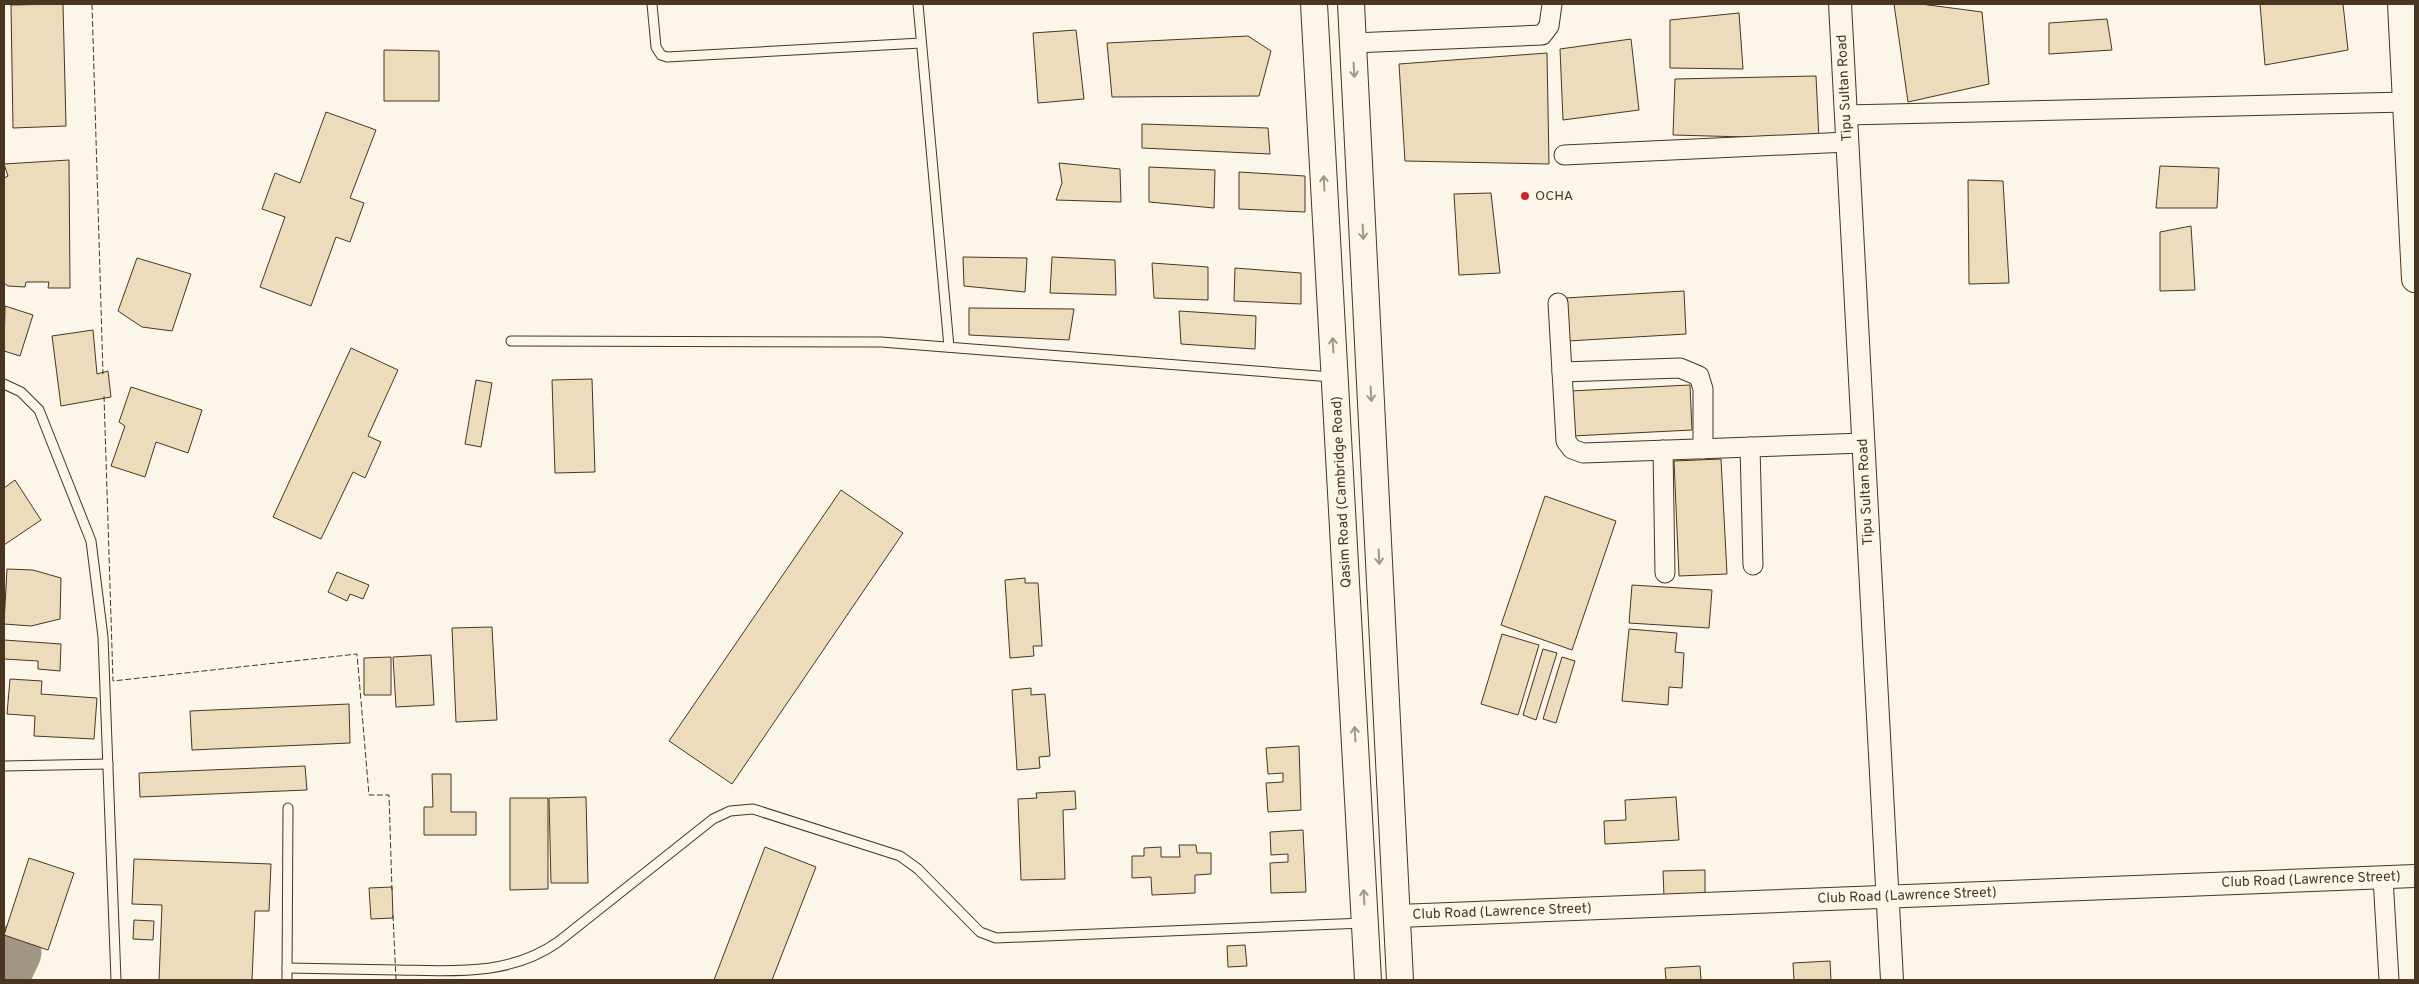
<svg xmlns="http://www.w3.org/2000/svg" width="2419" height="984" font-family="Overpass,sans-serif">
<rect width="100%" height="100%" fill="#fbf6e9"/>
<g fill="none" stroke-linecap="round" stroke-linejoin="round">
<polyline stroke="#a29684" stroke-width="55" points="4,973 14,952"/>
</g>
<g fill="#ecdcbc" stroke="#4a3520">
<polygon points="63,4 66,126 13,128 11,5"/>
<polygon points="1894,4 1921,4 1982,12 1989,84 1908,102"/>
<polygon points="2260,4 2343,4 2348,50 2265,65"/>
<polygon points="1739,13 1743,69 1670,68 1670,20"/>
<polygon points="2107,19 2112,50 2049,54 2049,23"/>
<polygon points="1076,30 1084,99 1038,103 1033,33"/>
<polygon points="1248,36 1271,51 1259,96 1112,97 1107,43"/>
<polygon points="1631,39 1639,110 1563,120 1560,49"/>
<polygon points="384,50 439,51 439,101 384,101"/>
<polygon points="1547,53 1549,164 1405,161 1399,64"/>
<polygon points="1816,76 1819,139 1673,135 1675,79"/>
<polygon points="326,112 376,130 350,198 364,203 350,242 336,237 311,306 260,287 285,217 262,209 275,173 300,183"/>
<polygon points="1142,124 1268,128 1270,154 1142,148"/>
<polygon points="69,160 70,288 48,288 49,282 26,282 25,287 8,286 4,283 4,178 8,176 4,164"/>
<polygon points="1059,163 1120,169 1121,202 1056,200 1062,183"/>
<polygon points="2160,166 2219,168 2217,208 2156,208"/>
<polygon points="1149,167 1215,170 1214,208 1149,202"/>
<polygon points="1239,172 1305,176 1305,212 1239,209"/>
<polygon points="1968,180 2003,181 2009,283 1969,284"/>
<polygon points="1491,193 1500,273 1459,275 1454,194"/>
<polygon points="2191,226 2195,290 2160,291 2160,232"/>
<polygon points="963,257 1027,258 1025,292 964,286"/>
<polygon points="1052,257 1115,260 1116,295 1050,293"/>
<polygon points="137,258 191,274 172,331 142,327 118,311"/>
<polygon points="1152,263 1208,267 1208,300 1154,298"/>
<polygon points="1235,268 1301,273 1301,304 1234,301"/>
<polygon points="1684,291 1686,334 1568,341 1565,298"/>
<polygon points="5,306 33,315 20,356 4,351"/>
<polygon points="969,308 1074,309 1069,340 969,335"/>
<polygon points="1179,311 1256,316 1255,349 1181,344"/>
<polygon points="93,330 97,374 108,371 111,397 61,406 52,336"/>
<polygon points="351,348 398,370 368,436 381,442 365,478 353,472 321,539 273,517"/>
<polygon points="592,379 595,472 555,473 552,380"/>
<polygon points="476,380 492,383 481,447 465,444"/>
<polygon points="1690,385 1692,430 1572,436 1570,391"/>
<polygon points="131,387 202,410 188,453 156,442 145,477 111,466 125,426 119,422"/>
<polygon points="1721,459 1727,574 1679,576 1674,461"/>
<polygon points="15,480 41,520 4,545 4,488"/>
<polygon points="841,490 903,533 732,784 669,741"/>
<polygon points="1545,496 1616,521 1572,650 1501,625"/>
<polygon points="7,569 33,570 61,578 60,619 31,626 4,624"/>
<polygon points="337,572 369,585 363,599 350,594 347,601 328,592"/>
<polygon points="1025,578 1025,583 1038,583 1042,646 1033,646 1034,656 1010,658 1005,580"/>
<polygon points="1632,585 1712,590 1709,628 1629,623"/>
<polygon points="492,627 497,720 456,722 452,628"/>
<polygon points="1629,629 1677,633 1675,652 1684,653 1682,688 1669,687 1668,705 1622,701"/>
<polygon points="1502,634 1539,645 1518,715 1481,704"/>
<polygon points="4,640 61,644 60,671 38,669 38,661 4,659"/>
<polygon points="1543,649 1557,653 1536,720 1523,715"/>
<polygon points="431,655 434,705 396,707 393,657"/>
<polygon points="391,657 391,695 364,695 364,658"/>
<polygon points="1562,657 1575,661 1556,723 1543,719"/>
<polygon points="10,679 42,681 41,694 97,698 94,739 34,736 35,716 7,714"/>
<polygon points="1031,688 1031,695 1045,694 1050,756 1039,757 1040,768 1017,770 1012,690"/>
<polygon points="349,704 350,743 192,750 190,711"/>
<polygon points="1299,746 1301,810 1268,812 1266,783 1283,782 1283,773 1268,774 1266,748"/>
<polygon points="305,766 307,790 140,797 139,773"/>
<polygon points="432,774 451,774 451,812 476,812 476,835 424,835 424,807 433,807"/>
<polygon points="1075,791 1076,809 1063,810 1065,879 1021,880 1018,799 1037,798 1036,793"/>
<polygon points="586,797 588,883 551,883 549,798"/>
<polygon points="1676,797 1679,840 1605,844 1604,821 1626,820 1625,800"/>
<polygon points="510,798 548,798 548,889 510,890"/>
<polygon points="1303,830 1306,892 1271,893 1270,863 1288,862 1288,854 1271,855 1270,832"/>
<polygon points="1179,845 1196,845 1197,853 1211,853 1211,874 1195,875 1195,893 1152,895 1151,877 1132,878 1132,856 1144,856 1144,848 1161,847 1161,857 1180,857"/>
<polygon points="765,847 816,867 772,980 714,980"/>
<polygon points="29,858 74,873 48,950 4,935"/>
<polygon points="134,859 271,864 269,911 255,911 252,980 159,980 162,905 132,904"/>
<polygon points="1705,870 1705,896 1664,897 1663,871"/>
<polygon points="392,887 393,918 371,919 369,888"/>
<polygon points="134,920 154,921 153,940 133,939"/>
<polygon points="1245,945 1247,966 1228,967 1227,946"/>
<polygon points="1830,961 1831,980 1794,980 1793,963"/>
<polygon points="1700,966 1701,980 1666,980 1665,968"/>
</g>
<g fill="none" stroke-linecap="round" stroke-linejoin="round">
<defs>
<g id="service">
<polyline points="652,4 656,47 661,55 667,57 921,43"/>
<polyline points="918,4 949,347"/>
<polyline points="511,341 881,342 1332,377"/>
<polyline points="4,384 21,392 39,410 91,541 103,637 116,980"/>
<polyline points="4,766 108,764"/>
<path d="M287,968C324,969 361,969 398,970C454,971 510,976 558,942L713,819L730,811L753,809L900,856L918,869L980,932L996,938L1364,923"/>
<polyline points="287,980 288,808"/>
</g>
<g id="minor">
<polyline points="1353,43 1542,35 1549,26 1552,4"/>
<polyline points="1846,115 2407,102"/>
<polyline points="1564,155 1848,142"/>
<polyline points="1558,303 1566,441 1572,449 1583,453 1864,443"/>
<polyline points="1562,372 1680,368 1699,376 1703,389 1703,449"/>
<polyline points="1750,447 1753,565"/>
<polyline points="1663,450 1665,573"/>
<polyline points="2383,878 2389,980"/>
</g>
<g id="tertiary">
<polyline points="1840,4 1892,980"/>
<polyline points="1398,916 2415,876"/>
</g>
<g id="secondary">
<polyline points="1314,4 1368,980"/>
<polyline points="1351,4 1400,980"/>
<polyline points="2401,4 2415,279"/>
</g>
</defs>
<use href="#service" stroke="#4a3520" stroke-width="11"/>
<use href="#minor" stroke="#4a3520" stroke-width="21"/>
<use href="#tertiary" stroke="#4a3520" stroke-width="24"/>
<use href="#secondary" stroke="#4a3520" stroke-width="28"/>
<use href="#service" stroke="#fbf6e9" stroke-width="9"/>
<use href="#minor" stroke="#fbf6e9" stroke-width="19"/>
<use href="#tertiary" stroke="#fbf6e9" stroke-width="22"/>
<use href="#secondary" stroke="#fbf6e9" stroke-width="26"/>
<g stroke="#4a3520" stroke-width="1" stroke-dasharray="6 2.5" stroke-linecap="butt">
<polyline points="92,4 103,374"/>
<polyline points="104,396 113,681 357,654 369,795 389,795 392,890"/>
<polyline points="393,915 396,980"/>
</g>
</g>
<defs><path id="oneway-shaft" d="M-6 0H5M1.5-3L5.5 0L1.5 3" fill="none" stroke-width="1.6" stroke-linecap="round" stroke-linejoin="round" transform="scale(1.25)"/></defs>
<g stroke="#a29684">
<use href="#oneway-shaft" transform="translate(1354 70) rotate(87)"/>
<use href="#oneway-shaft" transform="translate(1324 183) rotate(-93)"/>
<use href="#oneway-shaft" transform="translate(1363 232) rotate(87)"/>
<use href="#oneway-shaft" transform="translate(1333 345) rotate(-93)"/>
<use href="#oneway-shaft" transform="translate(1371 394) rotate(87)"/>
<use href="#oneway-shaft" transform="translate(1379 557) rotate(87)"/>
<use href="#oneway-shaft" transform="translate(1355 734) rotate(-93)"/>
<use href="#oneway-shaft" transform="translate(1364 897) rotate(-93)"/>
</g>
<circle fill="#c62828" stroke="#fbf6e9" stroke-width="2" cx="1525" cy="196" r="5"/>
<g text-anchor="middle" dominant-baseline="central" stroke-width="4" stroke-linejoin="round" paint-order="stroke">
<g font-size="14" fill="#4a3520" stroke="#fbf6e9">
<text transform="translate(1845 88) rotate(-93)">Tipu Sultan Road</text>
<text transform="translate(1342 492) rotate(-93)">Qasim Road (Cambridge Road)</text>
<text transform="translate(1866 492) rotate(-93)">Tipu Sultan Road</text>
<text transform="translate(2311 880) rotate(-2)">Club Road (Lawrence Street)</text>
<text transform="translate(1907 896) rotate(-2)">Club Road (Lawrence Street)</text>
<text transform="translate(1502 912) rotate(-2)">Club Road (Lawrence Street)</text>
</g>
<g font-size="14" fill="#4a3520" stroke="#fbf6e9" text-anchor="start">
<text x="1535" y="196">OCHA</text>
</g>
</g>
<rect width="2419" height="984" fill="none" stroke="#4a3520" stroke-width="10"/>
</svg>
